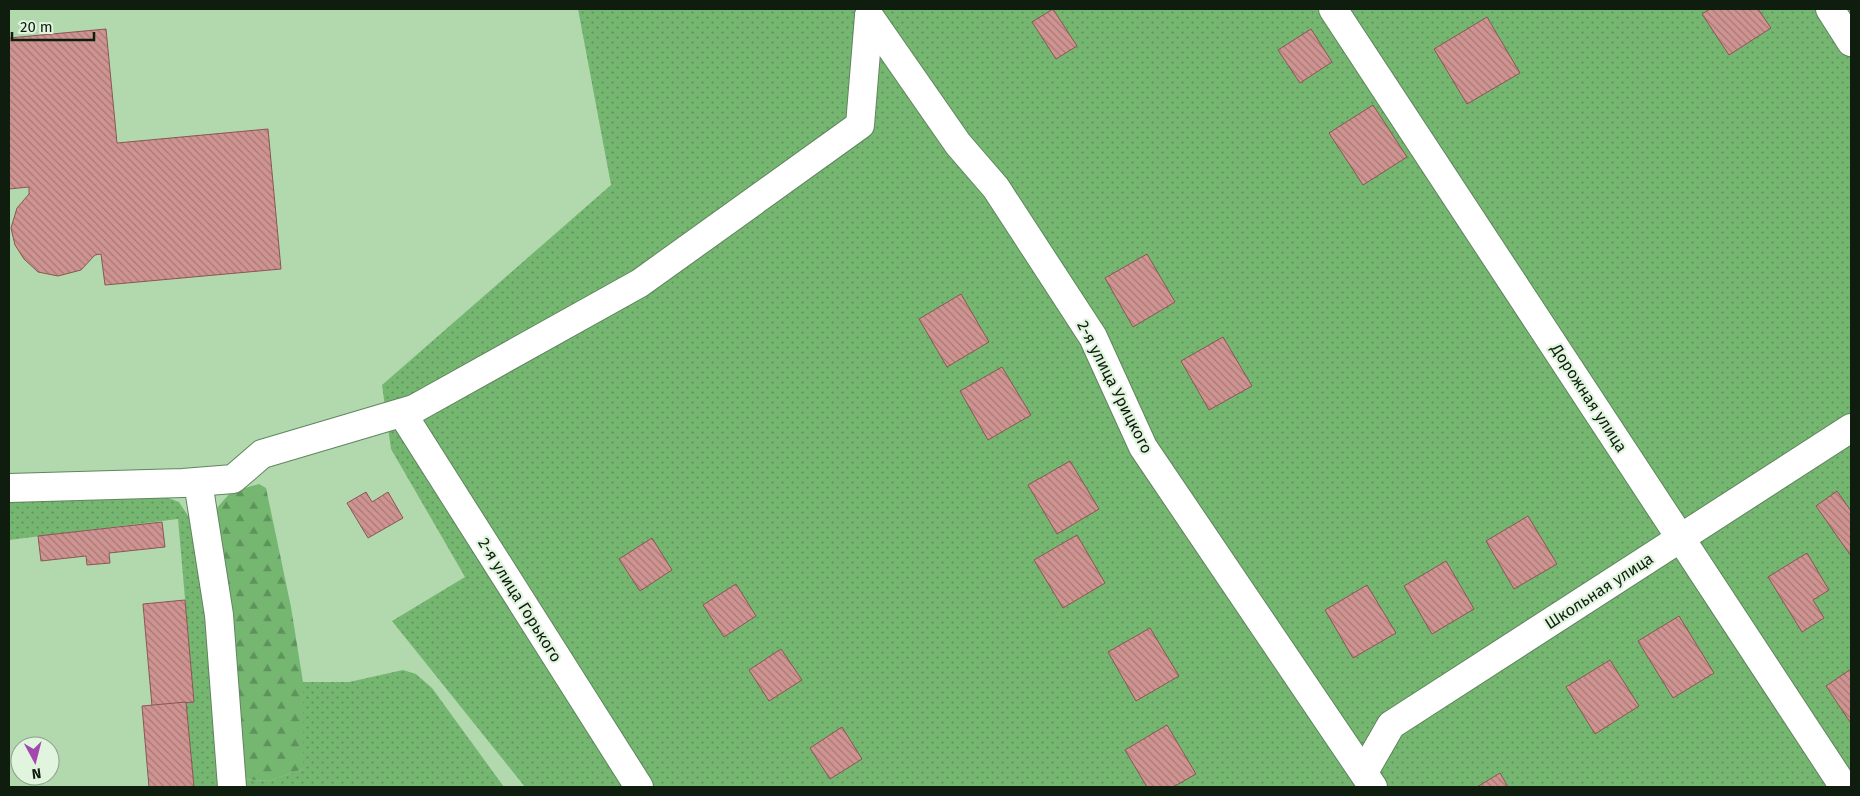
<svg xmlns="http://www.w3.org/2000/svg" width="1860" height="796" font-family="'Fira Sans',sans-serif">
<defs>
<pattern id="grass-dots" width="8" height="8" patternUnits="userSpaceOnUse" patternTransform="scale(1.25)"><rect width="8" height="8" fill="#75b771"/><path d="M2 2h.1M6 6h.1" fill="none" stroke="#5e945b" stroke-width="1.8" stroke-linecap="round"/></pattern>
<pattern id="forest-firs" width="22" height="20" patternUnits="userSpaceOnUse" patternTransform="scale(1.25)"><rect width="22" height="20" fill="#75b771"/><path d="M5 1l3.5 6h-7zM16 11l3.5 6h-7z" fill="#5e945b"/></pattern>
<pattern id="building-back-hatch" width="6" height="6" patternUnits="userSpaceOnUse" patternTransform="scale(1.25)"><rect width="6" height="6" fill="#cf9491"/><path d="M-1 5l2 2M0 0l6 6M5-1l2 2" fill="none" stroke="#a67875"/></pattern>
</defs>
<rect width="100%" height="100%" fill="#b2d9ae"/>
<g fill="url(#grass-dots)">
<polygon points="578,9 1851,9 1851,787 525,787 392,621 465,577 391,449 382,385 611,185"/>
<polygon points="157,494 179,502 194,525 216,645 224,787 194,787 186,702 194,701 178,519 9,540 9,498"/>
<polygon points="403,670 416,674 432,688 504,787 243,787 242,779 269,781 303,769 303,682 349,682"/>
</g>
<polygon fill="url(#forest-firs)" points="259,484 266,488 291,607 303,682 303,769 269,781 242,779 215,510 231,492"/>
<g fill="url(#building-back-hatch)" stroke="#8b5653">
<polygon points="1053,9 1077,46 1056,59 1032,22"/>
<polygon points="1710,9 1758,9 1771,28 1729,55 1702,14"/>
<polygon points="1487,17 1520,73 1467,104 1434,49"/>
<polygon points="106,29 117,143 268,129 281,269 105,285 101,254 95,255 81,270 58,276 38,272 24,259 15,245 11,228 17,208 29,194 29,187 9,189 9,38"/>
<polygon points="1311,29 1332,62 1300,83 1278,50"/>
<polygon points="1373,105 1407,157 1363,185 1329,133"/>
<polygon points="1147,254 1175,302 1133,327 1105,278"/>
<polygon points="961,294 989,342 947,367 919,319"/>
<polygon points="1223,337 1252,386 1209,410 1181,361"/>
<polygon points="1002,367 1031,415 988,440 960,391"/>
<polygon points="1070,461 1099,509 1057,534 1028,485"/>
<polygon points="1837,491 1851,511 1851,556 1816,506"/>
<polygon points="366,492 372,502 388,492 403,518 368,538 347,503"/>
<polygon points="1528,516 1557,564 1514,589 1486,541"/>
<polygon points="162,522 165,547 109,553 110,563 87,565 86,556 41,561 38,536"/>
<polygon points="1077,535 1105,583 1063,608 1034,560"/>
<polygon points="652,538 672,570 640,591 619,559"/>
<polygon points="1807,553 1829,590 1813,600 1824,618 1802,632 1768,577"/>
<polygon points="1446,561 1474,609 1432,634 1404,586"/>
<polygon points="736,584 756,616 724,637 703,605"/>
<polygon points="1367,585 1396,633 1353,658 1325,610"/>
<polygon points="185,600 194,702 152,706 143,604"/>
<polygon points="1679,616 1714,673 1673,698 1638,641"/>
<polygon points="1150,628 1179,676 1136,701 1108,652"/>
<polygon points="781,649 802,680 769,701 749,670"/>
<polygon points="1610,660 1639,706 1595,734 1566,687"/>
<polygon points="1851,669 1851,721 1850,722 1826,686"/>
<polygon points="186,702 194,787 149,787 142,706"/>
<polygon points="1167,725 1196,774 1173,787 1147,787 1125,750"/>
<polygon points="842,727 862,759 830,779 810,748"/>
<polygon points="1500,773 1508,787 1477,787"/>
</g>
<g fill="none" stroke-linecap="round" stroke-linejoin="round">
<defs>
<g id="minor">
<polyline points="1333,9 1844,787"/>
<polyline points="1830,9 1851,42"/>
<polyline points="869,16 958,144 996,188 1093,337 1143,447 1373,787"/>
<polyline points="402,413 639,787"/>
<polyline points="198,482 219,615 232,787"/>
<polyline points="9,488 183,483 233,479 262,454 414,409 640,283 860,125 869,16"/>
<polyline points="1364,772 1391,725 1851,428"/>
</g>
</defs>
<use href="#minor" stroke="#60855e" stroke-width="30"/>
<use href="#minor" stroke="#fff" stroke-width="28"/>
</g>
<g text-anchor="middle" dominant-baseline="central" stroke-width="4.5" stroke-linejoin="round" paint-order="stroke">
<g font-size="16" fill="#0e1d0d" stroke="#e0f4de">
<text transform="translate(1115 387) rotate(63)">2-я улица Урицкого</text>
<text transform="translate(1589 398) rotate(57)">Дорожная улица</text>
<text transform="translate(1599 591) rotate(-33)">Школьная улица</text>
<text transform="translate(520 600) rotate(58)">2-я улица Горького</text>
</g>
</g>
<rect width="1860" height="796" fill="none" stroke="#0e1d0d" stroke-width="20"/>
<g transform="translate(35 761) rotate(173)"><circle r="24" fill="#e0f4de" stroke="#8c9e8a"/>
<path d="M0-4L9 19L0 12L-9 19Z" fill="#a447b0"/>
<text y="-8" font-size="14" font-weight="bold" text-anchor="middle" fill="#0e1d0d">N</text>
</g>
<path d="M12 32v8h82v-8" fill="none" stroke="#0e1d0d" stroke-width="2.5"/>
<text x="20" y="32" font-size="15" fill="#0e1d0d" stroke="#e0f4de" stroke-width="4" paint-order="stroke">20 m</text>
</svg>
